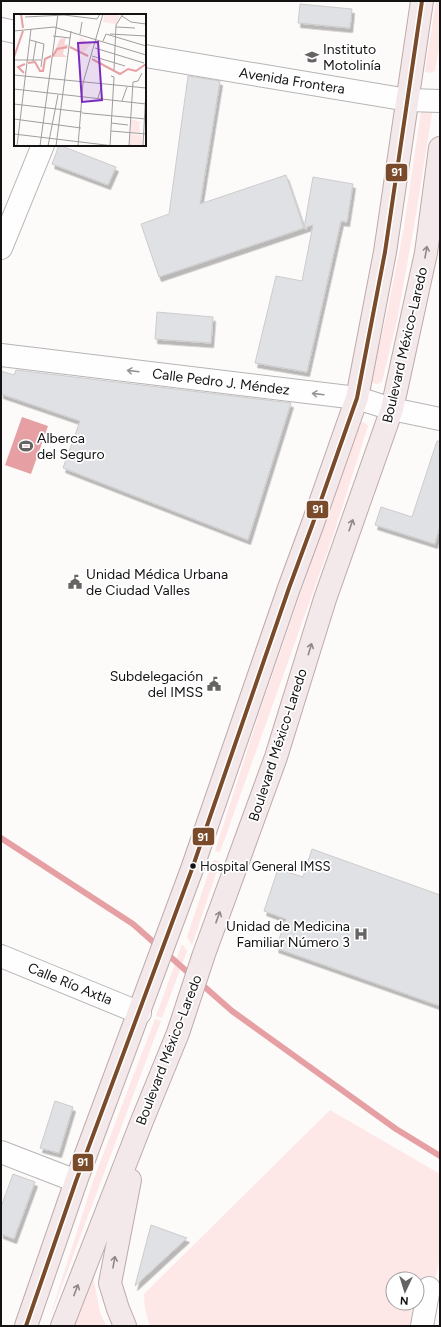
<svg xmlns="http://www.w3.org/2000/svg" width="441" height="1327" font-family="Figtree,sans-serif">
<defs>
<filter id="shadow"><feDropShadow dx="2.5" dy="4.5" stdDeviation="0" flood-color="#0004"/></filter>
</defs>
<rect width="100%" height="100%" fill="#fdfafa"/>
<g fill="#fee7e7" fill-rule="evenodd">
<polygon points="436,1 440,1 440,43 435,71 429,73 425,71"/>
<polygon points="423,109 430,110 432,114 413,232 397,320 382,382 377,384 373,383 371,380 387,313 403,233 421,111"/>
<polygon points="363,422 367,424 368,426 333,536 220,852 215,851 259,714 359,423"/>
<polygon points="215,860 220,862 192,945 187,937 212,862"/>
<polygon points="182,944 187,951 162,1018 156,1016"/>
<polygon points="155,1019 161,1021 49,1320 93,1181"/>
<path d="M330,1110L440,1174V1257L425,1326H150L145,1309L144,1294ZM393,1279H417V1303H393Z"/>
<polygon points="93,1276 100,1312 106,1326 73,1326"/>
</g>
<polygon fill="#e6a0a3" points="22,417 48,426 31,474 5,465"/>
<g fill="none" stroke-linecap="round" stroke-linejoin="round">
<g stroke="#e6a0a3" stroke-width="6">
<polyline points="1,838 133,924 159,947"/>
<polyline points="166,953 192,976"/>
<polyline points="199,982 232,1011 396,1129 440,1156"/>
</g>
</g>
<g fill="#dfe1e4" stroke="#cdcccc" filter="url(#shadow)">
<polygon points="300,4 352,9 350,28 298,23"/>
<polygon points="188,76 220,81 200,204 286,175 304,228 159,277 141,224 169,214"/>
<polygon points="59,145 116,167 108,185 52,164"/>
<polygon points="313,177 353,184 347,222 341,221 307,372 255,363 276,276 302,281 313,225 304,228"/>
<polygon points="157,312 213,317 211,343 155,339"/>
<polygon points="16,370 291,403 248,540 63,468 80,421 1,394 1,371 14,375"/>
<polygon points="437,441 440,441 440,526 435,544 375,525 381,507 412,517"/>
<polygon points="312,849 440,895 440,1006 276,948 286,919 264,911 278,869 303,877"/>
<polygon points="55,1101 73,1107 59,1153 40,1148"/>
<polygon points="13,1174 35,1182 14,1239 1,1234 1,1207"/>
<polygon points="151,1225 187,1238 135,1286"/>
</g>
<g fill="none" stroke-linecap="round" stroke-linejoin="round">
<defs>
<g id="minor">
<polyline points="1,248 43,145"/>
<polyline points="1,355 357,398 392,409 440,419"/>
<polyline points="1,956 140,1013"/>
<polyline points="1,1152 76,1181"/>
<polyline points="422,1326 429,1288"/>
</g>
<g id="tertiary">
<polyline points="1,29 15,32"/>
<polyline points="145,56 408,100 440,101"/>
</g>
<g id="primary">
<polyline points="26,1326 76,1181 192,869 289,588 313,523 357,398 385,252 422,1"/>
<polyline points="62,1326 142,1121 178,1033 204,954 276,757 325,599 392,409 426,253 440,148"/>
<polyline points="125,1326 118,1309 110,1283 130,1180"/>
</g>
</defs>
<use href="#minor" stroke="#b6b4b4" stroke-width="24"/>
<use href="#tertiary" stroke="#b6b4b4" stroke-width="24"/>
<use href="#primary" stroke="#bdaaab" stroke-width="24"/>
<use href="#minor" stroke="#fffefe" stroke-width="22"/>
<use href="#tertiary" stroke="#fffefe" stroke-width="22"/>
<use href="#primary" stroke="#f4e9ea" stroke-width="22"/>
<defs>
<polyline id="bus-1" points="26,1326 76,1181 192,869 289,588 313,523 357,398 385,252 422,1"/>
</defs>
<use href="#bus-1" stroke="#fff" stroke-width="7"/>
<use href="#bus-1" stroke="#7a4b2a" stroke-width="4"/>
</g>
<defs><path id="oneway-shaft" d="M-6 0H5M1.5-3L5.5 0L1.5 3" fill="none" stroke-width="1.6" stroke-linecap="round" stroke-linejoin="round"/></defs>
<g stroke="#8f8889">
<use href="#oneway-shaft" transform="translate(426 252) rotate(-80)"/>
<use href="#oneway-shaft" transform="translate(351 525) rotate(-71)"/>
<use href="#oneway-shaft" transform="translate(310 649) rotate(-73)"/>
<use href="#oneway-shaft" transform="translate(218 917) rotate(-70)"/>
<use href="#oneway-shaft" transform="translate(114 1262) rotate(-80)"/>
<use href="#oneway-shaft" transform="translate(76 1290) rotate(-69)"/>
</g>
<g stroke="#959494">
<use href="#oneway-shaft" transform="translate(133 371) rotate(-173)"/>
<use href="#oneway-shaft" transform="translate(318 394) rotate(-173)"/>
</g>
<defs>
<symbol id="school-bare" viewBox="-9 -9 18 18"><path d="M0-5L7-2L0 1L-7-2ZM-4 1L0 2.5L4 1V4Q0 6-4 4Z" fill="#666363" stroke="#fff" stroke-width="2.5" paint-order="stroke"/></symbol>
<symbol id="stadium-bare" viewBox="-9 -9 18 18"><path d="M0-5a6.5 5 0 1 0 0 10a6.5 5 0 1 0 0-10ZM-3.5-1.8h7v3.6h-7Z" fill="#666363" stroke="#fff" stroke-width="2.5" paint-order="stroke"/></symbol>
<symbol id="civic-bare" viewBox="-9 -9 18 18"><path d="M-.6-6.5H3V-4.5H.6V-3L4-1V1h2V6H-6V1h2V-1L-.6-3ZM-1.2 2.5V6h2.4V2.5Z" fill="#666363" stroke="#fff" stroke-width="2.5" paint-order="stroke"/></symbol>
<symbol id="hospital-bare" viewBox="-9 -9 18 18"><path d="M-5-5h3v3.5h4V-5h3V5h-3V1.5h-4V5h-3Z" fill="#666363" stroke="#fff" stroke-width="2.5" paint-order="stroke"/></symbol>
</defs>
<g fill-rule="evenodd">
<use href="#school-bare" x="302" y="47" width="20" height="20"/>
<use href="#stadium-bare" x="16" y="436" width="20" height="20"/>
<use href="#civic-bare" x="65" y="572" width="20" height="20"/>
<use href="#civic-bare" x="204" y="674" width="20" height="20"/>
<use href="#hospital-bare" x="351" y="924" width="20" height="20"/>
</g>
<circle fill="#141212" stroke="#fff" stroke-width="1.5" cx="193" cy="866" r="3.5"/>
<g text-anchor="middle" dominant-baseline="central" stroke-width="3.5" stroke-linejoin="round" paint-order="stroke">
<g font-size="13" fill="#141212" stroke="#fff" text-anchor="start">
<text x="200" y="866">Hospital General IMSS</text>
</g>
<g font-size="14" fill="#141212" stroke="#fff" text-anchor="start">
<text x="323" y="49">Instituto<tspan x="323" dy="16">Motolinía</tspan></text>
<text x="37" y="438">Alberca<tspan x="37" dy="16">del Seguro</tspan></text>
<text x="86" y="574">Unidad Médica Urbana<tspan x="86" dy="16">de Ciudad Valles</tspan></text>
<text x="203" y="676" text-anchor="end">Subdelegación<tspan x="203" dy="16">del IMSS</tspan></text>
<text x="350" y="926" text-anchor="end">Unidad de Medicina<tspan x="350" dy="16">Familiar Número 3</tspan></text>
</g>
<g font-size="14" fill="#141212" stroke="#fff">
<text transform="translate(292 81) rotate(9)">Avenida Frontera</text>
<text transform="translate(405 345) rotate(-77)">Boulevard México-Laredo</text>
<text transform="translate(221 382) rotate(7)">Calle Pedro J. Méndez</text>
<text transform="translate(278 745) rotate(-72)">Boulevard México-Laredo</text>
<text transform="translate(70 984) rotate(22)">Calle Río Axtla</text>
<text transform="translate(169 1050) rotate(-69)">Boulevard México-Laredo</text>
</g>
</g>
<g transform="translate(14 14)">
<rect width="132" height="132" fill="#fdfafa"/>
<path d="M91,0H103L106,3L102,10L89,8ZM66,23L77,30L70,38L64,35ZM116,105L127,108L125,111L126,119H117ZM116,120L127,121L129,132H115Z" fill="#fee7e7"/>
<path d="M52,24L50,30L54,31L53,35H50L49,40L53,43H38L46,25Z" fill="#f8d4d4"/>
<path fill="none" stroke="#e6a0a3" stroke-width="2" d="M7,0L9,14M56,33L74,42M39,42L43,35L53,33M0,43L9,17M78,45L106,60L114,55L122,57L132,50M14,49L21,48L26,57H29L31,45L37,42M10,59L4,53L11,50"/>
<path fill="none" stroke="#a09d9d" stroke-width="1" d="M108,2L117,8L132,10M11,3L50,1L83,5L86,0M102,13L121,14M0,17L40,13L132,41M66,20L68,8M96,20L132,22M39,22L56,24M16,26L30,30L27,53M89,27L92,20L132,32M81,34L130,49M78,42L111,52M0,46H27M19,47L22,28M100,56L102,11L109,0M0,61L132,74M0,75L132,90M84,84L88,71M108,87L113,73M0,90L68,98M68,99L132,105M0,105L67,114M97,109L114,111M97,117L132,120M0,120L100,132M3,132L17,15M26,132L44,0M34,132L44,81M42,132L57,17M64,132L69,69L89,0M96,132L100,63L97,62M115,132L119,68L124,67L128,59M129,132L132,75"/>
<path fill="#7b2cbf" fill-opacity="0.15" stroke="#7b2cbf" stroke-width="2" d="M84,28L88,86L68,88L64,29Z"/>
<rect width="132" height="132" fill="none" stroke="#141212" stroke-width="2"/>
</g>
<g stroke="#fff" stroke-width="1.5">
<rect x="385" y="163" width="23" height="19" rx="4" fill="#7a4b2a"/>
<rect x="306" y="500" width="23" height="19" rx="4" fill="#7a4b2a"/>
<rect x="192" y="827" width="23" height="19" rx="4" fill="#7a4b2a"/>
<rect x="72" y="1153" width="22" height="19" rx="4" fill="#7a4b2a"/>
</g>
<g font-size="11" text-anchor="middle" font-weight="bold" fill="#fff">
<text x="397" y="176">91</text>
<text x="318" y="513">91</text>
<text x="203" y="841">91</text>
<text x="83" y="1166">91</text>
</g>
<rect width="441" height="1327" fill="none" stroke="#141212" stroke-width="4"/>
<g transform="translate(405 1291) rotate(184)"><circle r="19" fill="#ffffff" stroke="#a1a0a0"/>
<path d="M0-3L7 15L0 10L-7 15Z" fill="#666363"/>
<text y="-6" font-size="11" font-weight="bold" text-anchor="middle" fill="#141212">N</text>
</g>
</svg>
